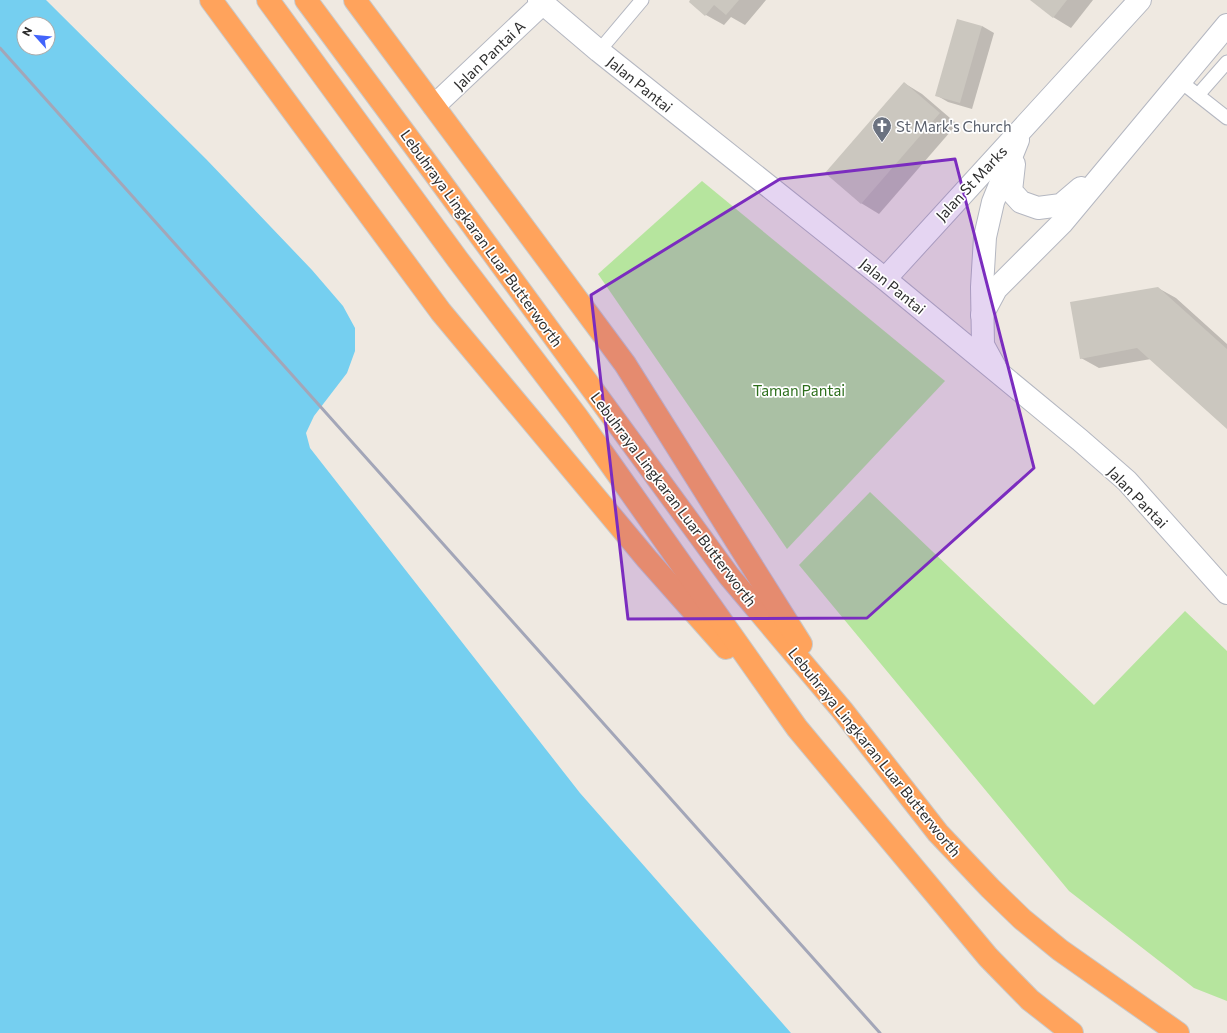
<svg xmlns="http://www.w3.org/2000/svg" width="1227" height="1033" font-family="Commissioner,sans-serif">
<rect width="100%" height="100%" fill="#efe9e1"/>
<g fill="#b6e59e">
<polygon points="702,181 945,381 787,549 598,274"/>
<polygon points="870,492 1094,705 1185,611 1227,651 1227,1001 1194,988 1069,891 799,565"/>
</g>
<path fill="#75cff0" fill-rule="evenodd" d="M0,0H46L206,159L312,270L343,306L355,328V351L347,373L314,416L306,433L310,448L580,793L791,1033H0ZM24,24H48V48H24Z"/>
<g fill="#0003">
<polygon points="691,0 766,0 745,25 731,17 724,25 706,15"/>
<polygon points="1032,0 1093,0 1071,28 1053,17"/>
<polygon points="982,26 994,33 972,109 948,102 936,95"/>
<polygon points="904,83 922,94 957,124 879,214 861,203"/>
<polygon points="1158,288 1176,298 1227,344 1227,428 1151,359 1099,368 1081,358"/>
</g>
<g fill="#cbc7bf">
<polygon points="690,0 739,0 726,15 714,5 705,16 689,2"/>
<polygon points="1030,0 1067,0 1053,18"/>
<polygon points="957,19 982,26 960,103 935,96"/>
<polygon points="904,82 940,113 861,204 825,173"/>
<polygon points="1158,287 1227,349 1227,429 1137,348 1080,359 1070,302"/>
</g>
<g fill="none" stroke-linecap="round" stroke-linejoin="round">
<defs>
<g id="lane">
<polyline points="599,51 642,0"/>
<polyline points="1180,81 1227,118"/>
<polyline points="1198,95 1227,62"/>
</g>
<g id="street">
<polyline points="539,0 599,51 885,279 1080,440 1127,481 1227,593"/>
<polyline points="434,106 543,3"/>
<polyline points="1014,164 1011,191 1021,202 1038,208 1061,205 1081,188"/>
<polyline points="885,279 1140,0"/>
<polyline points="982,315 996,289 1062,223 1227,25"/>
<polyline points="995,367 983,345 982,287 985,237 993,202 1018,140"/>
</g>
<g id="highway">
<polyline points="211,0 441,312 647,559 726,648"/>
<polyline points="268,0 458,260 578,418 797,728 988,957 1030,1000 1072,1033"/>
<polyline points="306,0 435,174 729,576 842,710 938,833 990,888 1022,919 1060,950 1178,1033"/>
<polyline points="355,0 625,364 801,644"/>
</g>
</defs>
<use href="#lane" stroke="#b4b7c1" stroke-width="15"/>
<use href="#street" stroke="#b4b7c1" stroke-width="24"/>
<use href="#highway" stroke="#c9c9c9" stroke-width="24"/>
<use href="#lane" stroke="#fff" stroke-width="13"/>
<use href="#street" stroke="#fff" stroke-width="22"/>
<use href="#highway" stroke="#ffa35c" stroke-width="22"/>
<polyline stroke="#a3a6b8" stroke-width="3" points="0,48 880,1033"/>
</g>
<path fill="#7b2cbf" fill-opacity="0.2" stroke="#7b2cbf" stroke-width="3" stroke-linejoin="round" d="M955,159L1034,468L867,618L628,619L591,295L780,179Z"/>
<defs>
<symbol id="church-pin" viewBox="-11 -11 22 30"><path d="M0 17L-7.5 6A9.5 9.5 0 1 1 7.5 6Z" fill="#6b7280" stroke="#fff"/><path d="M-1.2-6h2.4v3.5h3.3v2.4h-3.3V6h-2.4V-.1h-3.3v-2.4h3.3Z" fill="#fff"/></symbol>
</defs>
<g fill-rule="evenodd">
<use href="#church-pin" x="871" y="115" width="22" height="30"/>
</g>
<g text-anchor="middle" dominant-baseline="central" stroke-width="3.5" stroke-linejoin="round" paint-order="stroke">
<g font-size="15" fill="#2e2e2e" stroke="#fff">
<text transform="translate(489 55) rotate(-44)">Jalan Pantai A</text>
<text transform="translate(640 84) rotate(39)">Jalan Pantai</text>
<text transform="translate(971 183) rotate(-47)">Jalan St Marks</text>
<text transform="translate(482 238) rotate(54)">Lebuhraya Lingkaran Luar Butterworth</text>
<text transform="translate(893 286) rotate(39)">Jalan Pantai</text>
<text transform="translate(1138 497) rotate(46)">Jalan Pantai</text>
<text transform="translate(674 499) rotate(53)">Lebuhraya Lingkaran Luar Butterworth</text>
<text transform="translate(875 752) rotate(51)">Lebuhraya Lingkaran Luar Butterworth</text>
</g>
<g font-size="15" fill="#5b616d" stroke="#fff" text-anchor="start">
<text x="896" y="126">St Mark's Church</text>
</g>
<g font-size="15" fill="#2c6e1b" stroke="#fff">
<text x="799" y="390">Taman Pantai</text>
</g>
</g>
<g transform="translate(36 36) rotate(297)"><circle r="19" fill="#ffffff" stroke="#ababab"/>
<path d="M0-3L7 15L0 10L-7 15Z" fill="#4264fb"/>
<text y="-6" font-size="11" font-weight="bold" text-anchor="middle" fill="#2e2e2e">N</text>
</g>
</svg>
